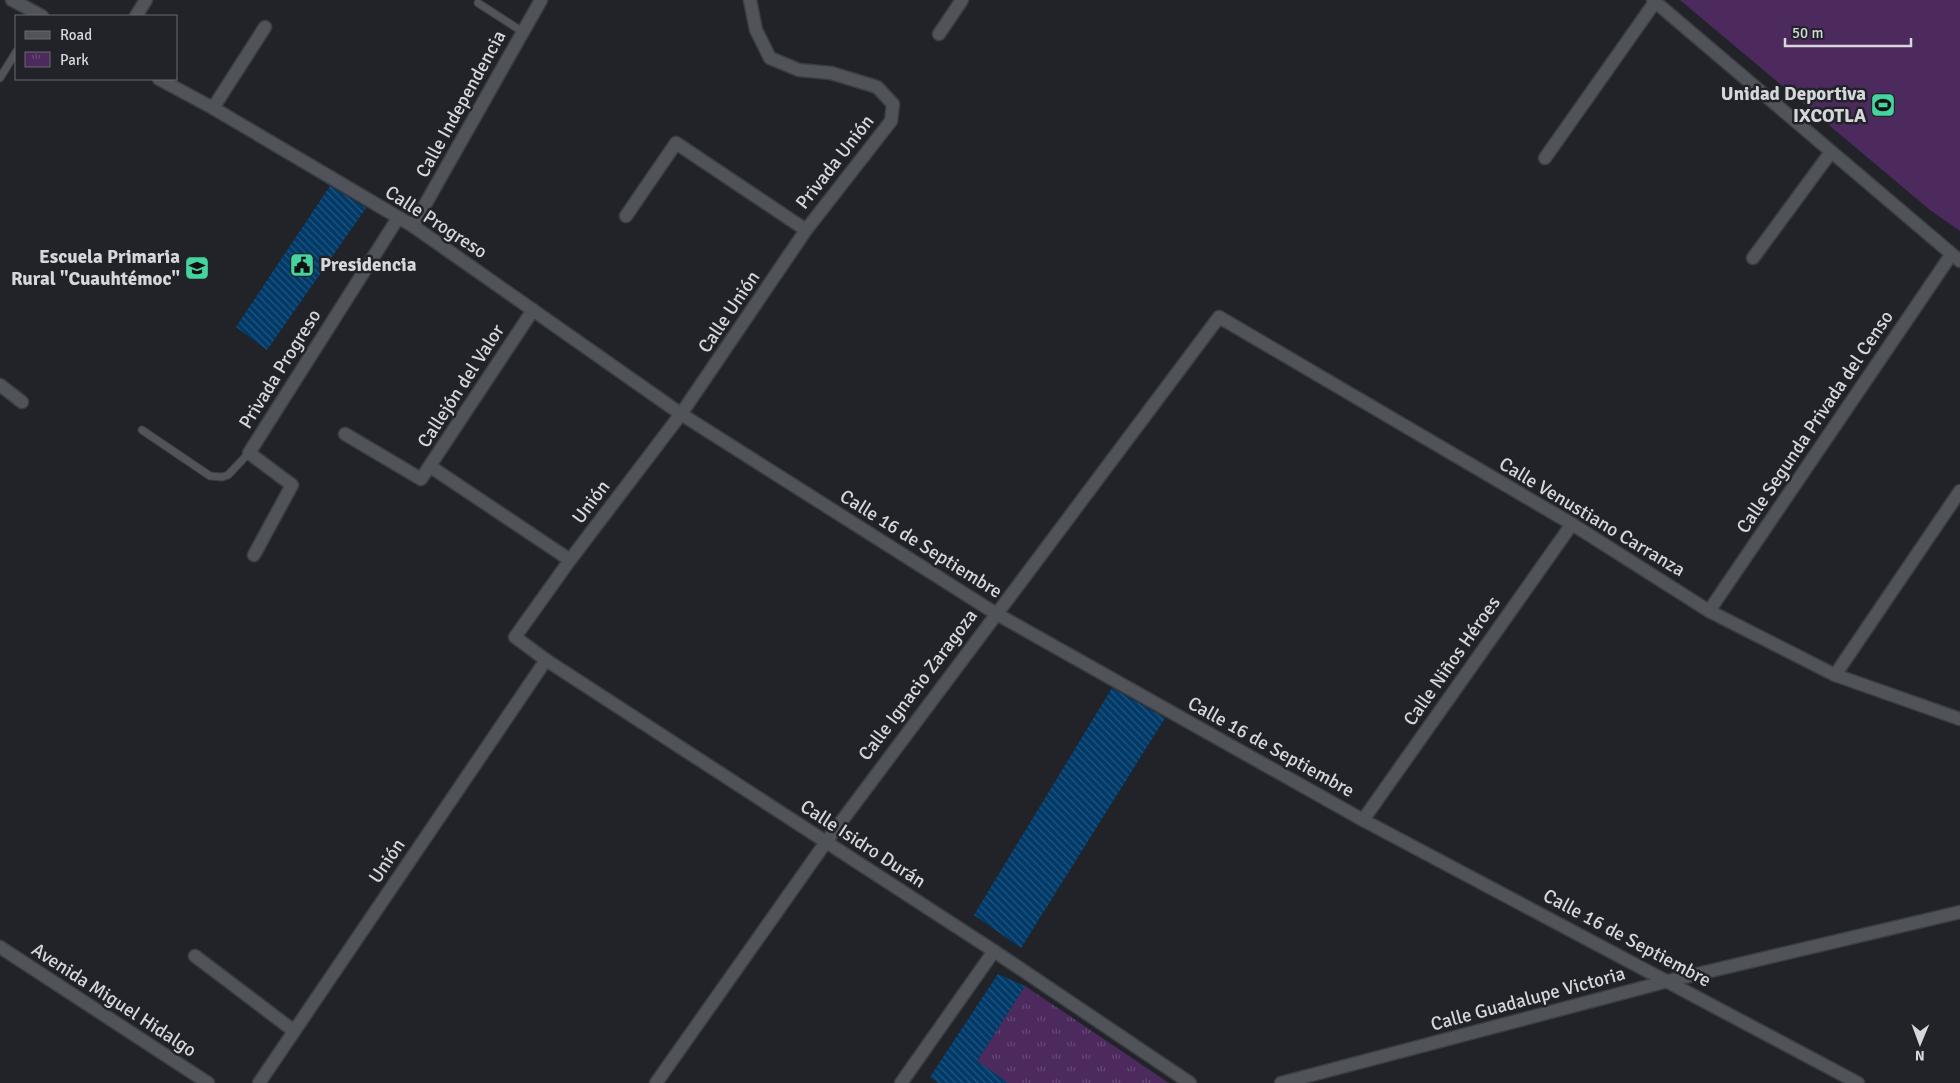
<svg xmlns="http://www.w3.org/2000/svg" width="1960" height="1083" font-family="Signika,sans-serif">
<defs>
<pattern id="park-tufts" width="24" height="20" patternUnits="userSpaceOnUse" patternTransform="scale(1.25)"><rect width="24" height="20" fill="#4d2a5d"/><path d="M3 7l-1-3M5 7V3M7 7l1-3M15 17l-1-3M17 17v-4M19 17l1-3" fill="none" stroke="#664874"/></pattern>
<pattern id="building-back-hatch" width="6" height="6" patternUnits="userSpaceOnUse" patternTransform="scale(1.25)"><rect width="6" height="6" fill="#003a69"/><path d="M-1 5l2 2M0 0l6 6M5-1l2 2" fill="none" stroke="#24567e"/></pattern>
</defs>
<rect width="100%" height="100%" fill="#212329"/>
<polygon fill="url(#park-tufts)" points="1025,986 1169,1083 1008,1083 977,1061"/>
<polygon fill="#4d2a5d" points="1680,0 1960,0 1960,231 1930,210"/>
<g fill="url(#building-back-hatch)">
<polygon points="330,186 366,208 267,350 236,327"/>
<polygon points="1112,688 1165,718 1021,948 974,915"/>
<polygon points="998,974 1025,986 977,1061 1008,1083 938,1083 930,1077"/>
</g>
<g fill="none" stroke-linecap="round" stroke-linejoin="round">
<defs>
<g id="lane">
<polyline points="478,3 523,32"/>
<polyline points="0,78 16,52"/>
<polyline points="142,430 210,476 222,477 228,475 249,453"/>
</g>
<g id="street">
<polyline points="750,0 756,30 770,58 799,70 831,73 877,87 893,104 891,121 806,230 681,414 570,560 515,637 546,660 994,951 1190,1083"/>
<polyline points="1653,0 1960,261"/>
<polyline points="136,16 146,0"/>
<polyline points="939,34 962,0"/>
<polyline points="213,108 265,27"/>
<polyline points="1545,158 1655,2"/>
<polyline points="626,216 676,143 806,230"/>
<polyline points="413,226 541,0"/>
<polyline points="1753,258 1831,152"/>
<polyline points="0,385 22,402"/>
<polyline points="345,434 421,479 533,310"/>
<polyline points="431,467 570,560"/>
<polyline points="254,555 292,485 249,453 398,218"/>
<polyline points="1709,611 1951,255"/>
<polyline points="1835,675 1960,491"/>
<polyline points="1363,820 1572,524"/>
<polyline points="0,947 208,1083"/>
<polyline points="195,956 294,1031"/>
<polyline points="259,1083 546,660"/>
<polyline points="656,1083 826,842 1219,317 1572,524 1709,611 1835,675 1960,719"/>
<polyline points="901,1083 994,951"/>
<polyline points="1281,1083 1668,981 1960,912"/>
</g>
<g id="secondary">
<polyline points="12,0 42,16"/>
<polyline points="159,79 213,108 413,226 681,414 995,613 1363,820 1858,1083"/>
</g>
</defs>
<use href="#lane" stroke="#3b3d41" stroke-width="9"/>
<use href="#street" stroke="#3b3d41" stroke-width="15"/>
<use href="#secondary" stroke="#3b3d41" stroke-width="15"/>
<use href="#lane" stroke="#505359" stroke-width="7"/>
<use href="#street" stroke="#505359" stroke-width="12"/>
<use href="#secondary" stroke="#505359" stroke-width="12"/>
</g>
<defs>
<symbol id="stadium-square" viewBox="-11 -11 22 22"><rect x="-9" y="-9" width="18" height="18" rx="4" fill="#45d49f" stroke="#212329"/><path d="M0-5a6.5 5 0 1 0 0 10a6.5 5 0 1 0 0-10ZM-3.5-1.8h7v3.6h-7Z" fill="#111"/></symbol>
<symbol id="civic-square" viewBox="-11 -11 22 22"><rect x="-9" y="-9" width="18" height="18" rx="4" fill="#45d49f" stroke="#212329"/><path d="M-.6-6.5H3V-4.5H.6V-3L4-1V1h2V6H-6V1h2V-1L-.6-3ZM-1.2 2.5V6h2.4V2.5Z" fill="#111"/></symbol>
<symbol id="school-square" viewBox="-11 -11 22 22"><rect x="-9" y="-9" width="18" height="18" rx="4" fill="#45d49f" stroke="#212329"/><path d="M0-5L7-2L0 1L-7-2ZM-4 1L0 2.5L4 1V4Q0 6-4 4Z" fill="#111"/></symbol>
</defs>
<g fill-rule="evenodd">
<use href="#stadium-square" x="1869" y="91" width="28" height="28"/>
<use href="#civic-square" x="288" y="251" width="28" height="28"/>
<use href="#school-square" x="183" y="254" width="28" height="28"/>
</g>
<g text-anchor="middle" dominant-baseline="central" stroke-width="5" stroke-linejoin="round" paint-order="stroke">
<g font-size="19" font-weight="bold" fill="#d6d7db" stroke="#212329" text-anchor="end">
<text x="1866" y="94">Unidad Deportiva<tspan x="1866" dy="22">IXCOTLA</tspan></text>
<text x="180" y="257">Escuela Primaria<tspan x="180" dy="22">Rural "Cuauhtémoc"</tspan></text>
<text x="320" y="265" text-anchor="start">Presidencia</text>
</g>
<g font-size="19" fill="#d6d7db" stroke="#212329">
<text transform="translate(461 104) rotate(-61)">Calle Independencia</text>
<text transform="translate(835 162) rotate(-52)">Privada Unión</text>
<text transform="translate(436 222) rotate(33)">Calle Progreso</text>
<text transform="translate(729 312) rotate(-56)">Calle Unión</text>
<text transform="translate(280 369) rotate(-58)">Privada Progreso</text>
<text transform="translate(461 386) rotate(-57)">Callejón del Valor</text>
<text transform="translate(1815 422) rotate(-56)">Calle Segunda Privada del Censo</text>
<text transform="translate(591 502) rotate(-53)">Unión</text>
<text transform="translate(1592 517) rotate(31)">Calle Venustiano Carranza</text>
<text transform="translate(921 544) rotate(32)">Calle 16 de Septiembre</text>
<text transform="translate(1452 661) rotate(-55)">Calle Niños Héroes</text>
<text transform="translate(918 685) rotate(-53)">Calle Ignacio Zaragoza</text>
<text transform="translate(1271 747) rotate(29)">Calle 16 de Septiembre</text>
<text transform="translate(863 844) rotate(33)">Calle Isidro Durán</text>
<text transform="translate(387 861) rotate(-56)">Unión</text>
<text transform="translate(1627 938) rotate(28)">Calle 16 de Septiembre</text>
<text transform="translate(1528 999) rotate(-15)">Calle Guadalupe Victoria</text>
<text transform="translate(114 1000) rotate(33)">Avenida Miguel Hidalgo</text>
</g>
</g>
<rect x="15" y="15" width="162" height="65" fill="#212329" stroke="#696b70"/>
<rect x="25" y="31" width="25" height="8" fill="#505359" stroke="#696b70"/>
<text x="60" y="40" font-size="15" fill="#d6d7db">Road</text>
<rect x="25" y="52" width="25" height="15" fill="url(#park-tufts)" stroke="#696b70"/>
<text x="60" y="65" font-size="15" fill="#d6d7db">Park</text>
<g transform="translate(1920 1043) rotate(181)" stroke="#212329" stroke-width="4" paint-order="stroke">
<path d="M0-4L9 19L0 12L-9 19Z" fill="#d6d7db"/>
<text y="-8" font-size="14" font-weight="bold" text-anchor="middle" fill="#d6d7db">N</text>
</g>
<path d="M1785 38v8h126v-8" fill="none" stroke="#d6d7db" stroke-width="2.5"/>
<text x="1792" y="38" font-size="15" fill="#d6d7db" stroke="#212329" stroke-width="4" paint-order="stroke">50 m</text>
</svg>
